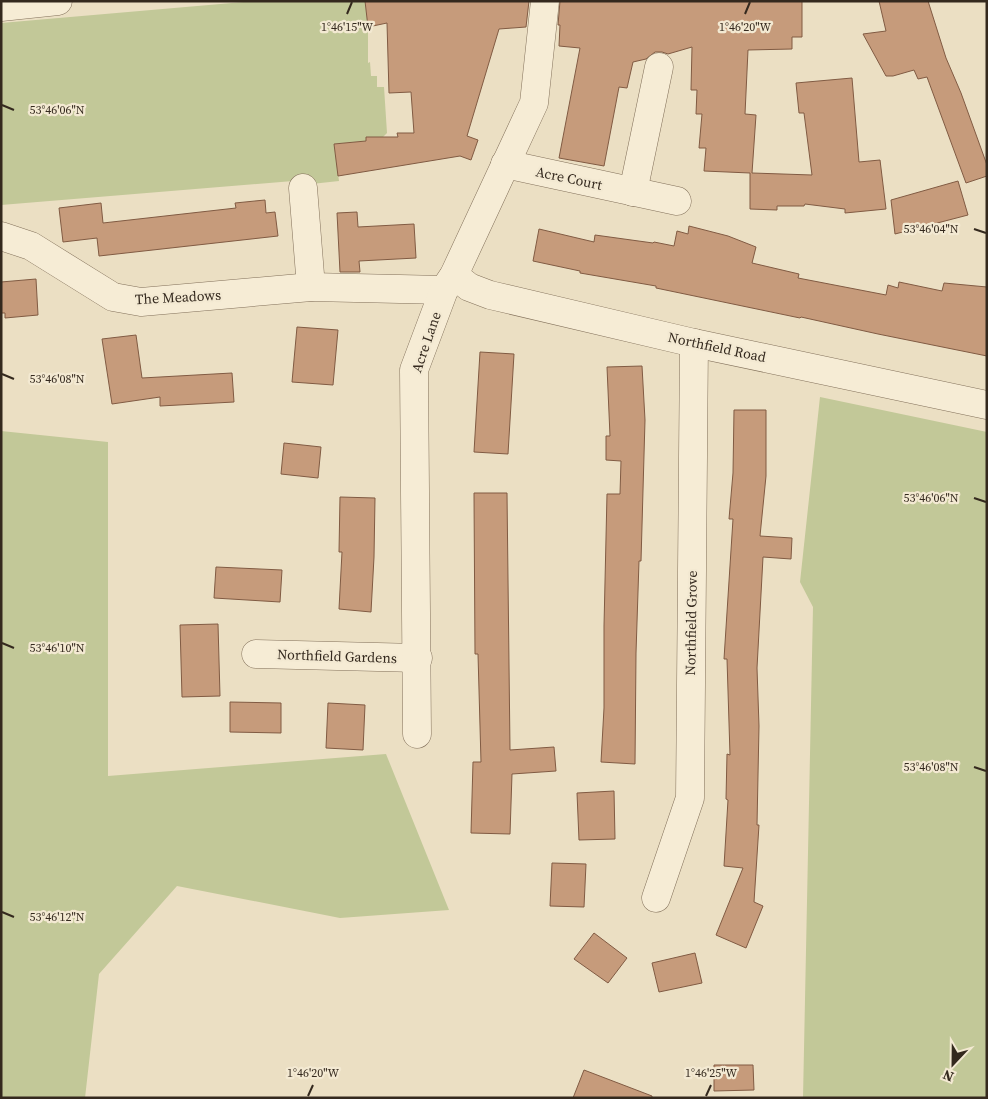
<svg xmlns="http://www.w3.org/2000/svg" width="988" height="1099" font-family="'Source Serif 4',serif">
<rect width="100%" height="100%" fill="#ebdfc3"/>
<g fill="#c2c898">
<polygon points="255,1 365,1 368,27 368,63 370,62 371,76 377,76 377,87 384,87 387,133 383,137 366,137 366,141 334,144 339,181 293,186 293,181 1,205 1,23"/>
<polygon points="820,397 987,432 987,1098 803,1098 813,607 800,582"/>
<polygon points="1,431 108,442 108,776 386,754 449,910 340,918 177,886 99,974 85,1098 1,1098"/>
</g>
<g fill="#c69b7b" stroke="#815b43">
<polygon points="365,1 529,1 526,27 499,29 467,136 478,140 471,160 460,156 338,176 334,144 366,141 366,137 398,137 397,133 414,133 411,92 389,93 387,23 368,27"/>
<polygon points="560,1 802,1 802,37 792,37 792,49 748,50 745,114 756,115 752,173 812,175 804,113 799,113 796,83 852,78 859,162 880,160 886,209 845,213 845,209 805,204 804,206 777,206 777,210 750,209 750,173 704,171 706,148 699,148 702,114 696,114 697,90 691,90 692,47 668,54 662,52 655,52 646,59 633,62 627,88 619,87 604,166 559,158 580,48 559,46 560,25 558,25"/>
<polygon points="879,1 928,1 946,58 961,93 987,165 987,176 966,183 927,77 918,79 914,70 893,76 886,76 863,34 886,31"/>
<polygon points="958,181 968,215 895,234 891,200"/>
<polygon points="265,200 266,213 275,212 278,236 99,256 97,238 63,242 59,208 101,203 103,223 236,208 235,203"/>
<polygon points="357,212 358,227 414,224 416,258 359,261 360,272 340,272 337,213"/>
<polygon points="689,226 728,236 756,247 752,263 799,274 798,278 886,295 888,285 898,288 899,282 942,291 944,283 987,287 987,356 878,334 801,317 800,318 656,288 656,286 580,273 580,271 533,261 539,229 594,242 595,235 653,243 654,242 674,246 677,231 688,234"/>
<polygon points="36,279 38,315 5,318 5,313 1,313 1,282"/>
<polygon points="297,327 338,330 333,385 292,382"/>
<polygon points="136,335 142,378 232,373 234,402 160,406 160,397 112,404 102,339"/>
<polygon points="480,352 514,354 508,454 474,452"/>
<polygon points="642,366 645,420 641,561 639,561 636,653 635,764 601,762 604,708 604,626 607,494 620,494 621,461 606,460 606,436 610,436 607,367"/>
<polygon points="734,410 766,410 766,476 760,536 792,538 791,559 763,557 757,668 759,726 757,825 759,825 754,902 763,906 746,948 716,935 743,868 724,866 728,800 726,799 727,754 730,755 727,659 724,659 733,519 729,519 733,473"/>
<polygon points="284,443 321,447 318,478 281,474"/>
<polygon points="474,493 507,493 510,750 554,747 556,771 512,774 510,834 471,833 473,762 481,762 478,654 475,654"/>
<polygon points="340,497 375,498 374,557 371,612 339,609 342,552 339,552"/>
<polygon points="216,567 282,570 280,602 214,598"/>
<polygon points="218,624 220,696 182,697 180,625"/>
<polygon points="230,702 281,703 281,733 230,732"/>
<polygon points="328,703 365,705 363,750 326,748"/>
<polygon points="614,791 615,839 579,840 577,793"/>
<polygon points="552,863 586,864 584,907 550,906"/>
<polygon points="594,933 627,958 608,983 574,959"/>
<polygon points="695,953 702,983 659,992 652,963"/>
<polygon points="714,1065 753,1065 754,1090 714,1091"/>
<polygon points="584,1070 652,1096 652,1098 573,1098"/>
</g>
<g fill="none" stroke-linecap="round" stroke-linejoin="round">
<defs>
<g id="minor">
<polyline points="1,7 58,1"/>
<polyline points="505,164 677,201"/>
<polyline points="303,188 311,287"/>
<polyline points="633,192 659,67"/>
<polyline points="1,236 31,246 113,297 141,302 311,287 444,290"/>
<polyline points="454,275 469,287 490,295 694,343 987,405"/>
<polyline points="256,654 418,658"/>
<polyline points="417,734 414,370 444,290 454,275 534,103 545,1"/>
<polyline points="656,898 690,798 694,343"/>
</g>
</defs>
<use href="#minor" stroke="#83715b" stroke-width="29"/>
<use href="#minor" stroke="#f6ecd5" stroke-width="28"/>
</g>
<path fill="none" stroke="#34291e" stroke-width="2" d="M347,14L352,2M745,14L750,2M2,105L14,110M974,229L986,233M2,374L14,379M974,498L986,502M2,643L14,648M974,767L986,771M2,912L14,917M308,1096L313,1085M706,1096L711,1085"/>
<g text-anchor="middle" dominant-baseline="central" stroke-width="4.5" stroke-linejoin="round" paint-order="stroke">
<g font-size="14" fill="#34291e" stroke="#f3e9d2">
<text transform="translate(569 178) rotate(12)">Acre Court</text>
<text transform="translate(178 297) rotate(-3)">The Meadows</text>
<text transform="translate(426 342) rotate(-71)">Acre Lane</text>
<text transform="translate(717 347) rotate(12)">Northfield Road</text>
<text transform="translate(691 623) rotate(-89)">Northfield Grove</text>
<text transform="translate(337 656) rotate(2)">Northfield Gardens</text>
</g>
</g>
<g font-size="12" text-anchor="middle" fill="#34291e" stroke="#f3e9d2" stroke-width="4.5" stroke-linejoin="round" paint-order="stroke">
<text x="347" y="31">1°46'15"W</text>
<text x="745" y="31">1°46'20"W</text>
<text x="57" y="114">53°46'06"N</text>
<text x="931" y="233">53°46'04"N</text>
<text x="57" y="383">53°46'08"N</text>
<text x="931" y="502">53°46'06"N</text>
<text x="57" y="652">53°46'10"N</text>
<text x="931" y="771">53°46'08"N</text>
<text x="57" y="921">53°46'12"N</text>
<text x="313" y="1077">1°46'20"W</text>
<text x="711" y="1077">1°46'25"W</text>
</g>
<rect width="988" height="1099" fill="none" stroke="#34291e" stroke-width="5"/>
<g transform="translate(953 1064) rotate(202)" stroke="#f3e9d2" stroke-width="4" paint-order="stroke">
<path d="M0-4L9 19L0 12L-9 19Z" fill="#34291e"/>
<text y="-8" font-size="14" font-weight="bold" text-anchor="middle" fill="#34291e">N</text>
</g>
</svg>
